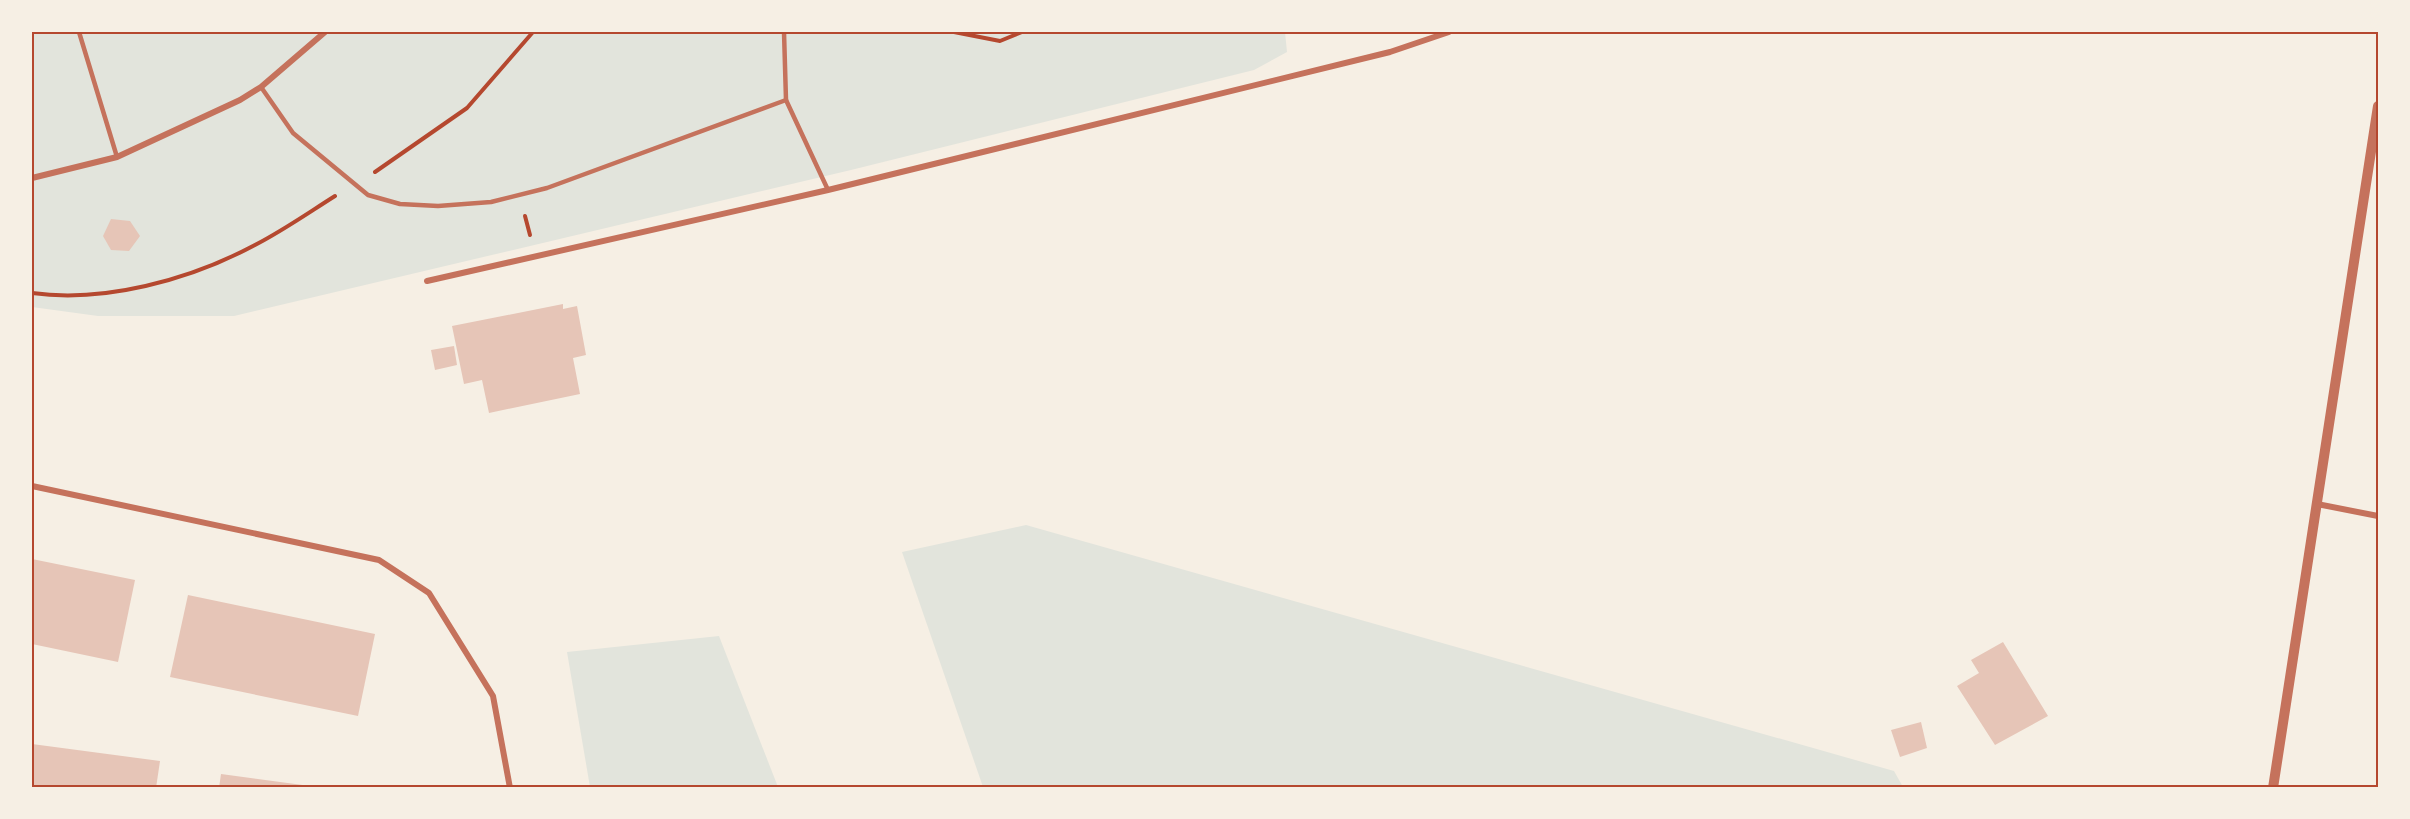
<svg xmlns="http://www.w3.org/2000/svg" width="2410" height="819" font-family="'DM Sans',sans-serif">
<rect width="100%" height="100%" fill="#f6efe4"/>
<g fill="#e2e4dc">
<polygon points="32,32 1285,32 1287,52 1254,70 851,170 234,316 98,316 32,307"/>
<polygon points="1026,525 1894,771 1903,787 983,787 902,552"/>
<polygon points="719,636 778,787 590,787 567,652"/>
</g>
<g fill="#e6c5b7">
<polygon points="111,219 130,221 140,236 129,251 111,250 103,236"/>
<polygon points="563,304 563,309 577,306 586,355 573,358 580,394 489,413 482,380 464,384 452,326"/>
<polygon points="454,346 457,365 435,370 431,350"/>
<polygon points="32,559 135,580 118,662 32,644"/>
<polygon points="188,595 375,634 358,716 170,677"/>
<polygon points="2003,642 2048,716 1995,745 1957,686 1979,673 1971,660"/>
<polygon points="1921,722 1927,748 1900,757 1891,730"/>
<polygon points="32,744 160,761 156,788 32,788"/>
<polygon points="221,774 310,786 310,788 219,788"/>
</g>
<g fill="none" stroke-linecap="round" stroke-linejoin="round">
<g stroke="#b5482f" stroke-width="4">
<polyline points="658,32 666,32"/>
<polyline points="954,32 1000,41 1022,32"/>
<polyline points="375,172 467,108 533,32"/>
<polyline points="525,216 530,235"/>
<path d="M32,293C104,303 189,280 253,246C281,232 308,213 335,196"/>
</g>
<g stroke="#c5725c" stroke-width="4.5">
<polyline points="79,32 117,157"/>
<polyline points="784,32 786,100 828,190"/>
<polyline points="261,87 293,133 368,195 400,204 438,206 491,202 547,188 786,100"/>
</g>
<g stroke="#c5725c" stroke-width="6">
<polyline points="32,178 117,157 240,100 261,87 325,32"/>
<polyline points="427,281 828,190 1390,52 1449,32"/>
<polyline points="32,486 379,560 429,593 493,696 510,788"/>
<polyline points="2317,504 2378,516"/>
</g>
<polyline stroke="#c5725c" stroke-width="10" points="2273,788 2378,106"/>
</g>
<rect width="2410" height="819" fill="none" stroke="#f6efe4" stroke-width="66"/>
<rect x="33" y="33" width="2344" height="753" fill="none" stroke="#b5482f" stroke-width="2"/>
</svg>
